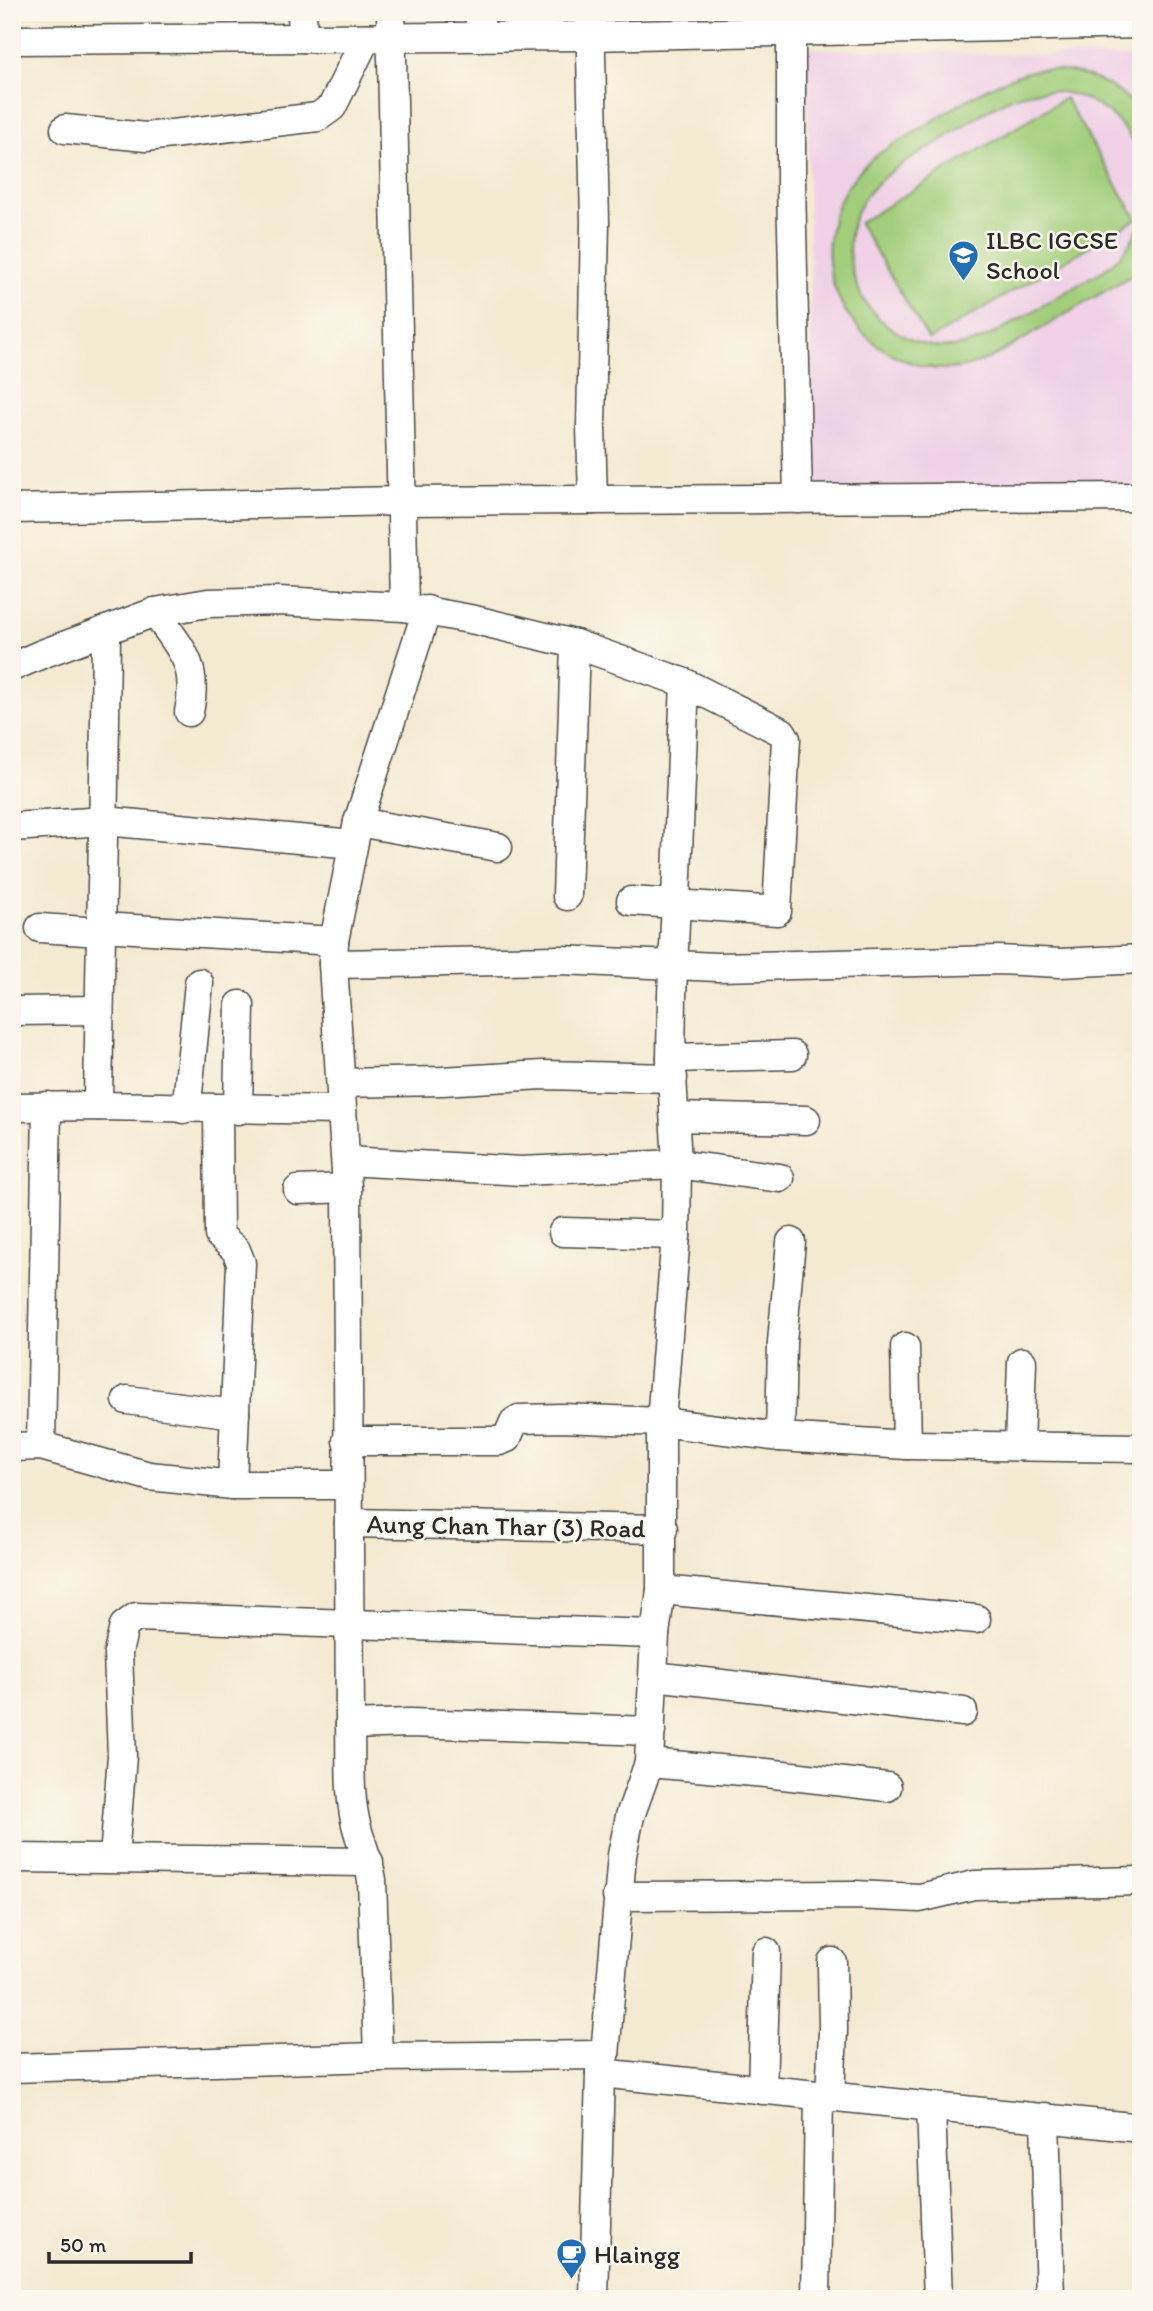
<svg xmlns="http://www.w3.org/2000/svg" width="1153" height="2311" font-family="Itim,sans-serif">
<rect width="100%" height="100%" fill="#fbf7ec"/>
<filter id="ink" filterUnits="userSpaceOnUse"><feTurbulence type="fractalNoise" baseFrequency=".0143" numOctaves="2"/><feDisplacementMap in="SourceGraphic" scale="14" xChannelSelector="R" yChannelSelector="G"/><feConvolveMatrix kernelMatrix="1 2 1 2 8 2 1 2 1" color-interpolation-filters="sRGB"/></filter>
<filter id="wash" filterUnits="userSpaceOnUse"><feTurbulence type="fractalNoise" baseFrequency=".00686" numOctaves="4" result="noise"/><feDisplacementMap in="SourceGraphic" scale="28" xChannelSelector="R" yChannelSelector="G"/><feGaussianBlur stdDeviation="1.57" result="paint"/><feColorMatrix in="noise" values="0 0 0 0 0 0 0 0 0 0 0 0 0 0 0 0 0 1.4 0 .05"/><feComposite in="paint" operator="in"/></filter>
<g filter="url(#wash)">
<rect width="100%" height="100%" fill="#f4e9d1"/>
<polygon fill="#efd0e6" points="806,48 1141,58 1141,486 814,490"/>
<g fill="#a2ce7b" stroke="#667c53" stroke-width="2">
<path d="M1040,69C1080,70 1114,81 1141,112V158C1121,105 1061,75 1007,100C983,111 961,128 939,142C910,160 874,176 858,209C844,237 848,268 861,295C868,310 881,321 894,330C947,365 982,341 1030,313C1055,298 1079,284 1104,270C1122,257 1134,240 1141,220V270C1109,289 1076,308 1044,327C1017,343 990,362 959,368C939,371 919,367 902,359C836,331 808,255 845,191C852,179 862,167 872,159C885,148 903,140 917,131C957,106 994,79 1040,69Z"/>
<polygon points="1065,98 1137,219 929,340 859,223"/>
</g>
</g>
<g filter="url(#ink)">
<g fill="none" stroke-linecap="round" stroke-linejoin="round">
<defs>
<g id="minor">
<polyline points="302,12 303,38"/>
<polyline points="391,12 404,607"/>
<polyline points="480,12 480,37"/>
<polyline points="590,12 595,222 591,427 593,500"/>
<polyline points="791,12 791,183 798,499"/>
<polyline points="12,40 590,36 1141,24"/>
<polyline points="65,129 146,137 318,117 332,107 366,38"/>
<polyline points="12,509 401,501 1141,497"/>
<path d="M155,612C181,650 199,663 189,712"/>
<polyline points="12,667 42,654 155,612 208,603 278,601 404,607 475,620 575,644 685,683 782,732 786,739 777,911 631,901"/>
<polyline points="358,822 498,847"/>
<polyline points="12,827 105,821 353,844"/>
<polyline points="567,896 575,644"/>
<polyline points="101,927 334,941"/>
<polyline points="40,928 100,932"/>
<polyline points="333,964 561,960 718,967 998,960 1060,963 1141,959"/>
<polyline points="12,1011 99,1010"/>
<polyline points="671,1058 792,1055"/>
<polyline points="341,1083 442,1081 543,1075 673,1078"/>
<path d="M98,1106C100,947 105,789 106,630"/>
<polyline points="12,1107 98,1106 341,1110"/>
<polyline points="183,1109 188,1093 199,983"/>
<polyline points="218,1110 219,1235 236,1250 241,1263 232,1485"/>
<polyline points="238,1110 240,1005"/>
<polyline points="675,1117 806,1120"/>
<polyline points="347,1161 521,1171 677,1164 780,1178"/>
<polyline points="298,1190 347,1188"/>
<polyline points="563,1232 676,1235"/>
<polyline points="905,1347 907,1445"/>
<polyline points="127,1400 235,1414"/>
<polyline points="780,1437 782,1342 791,1242"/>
<polyline points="347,1441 500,1441 507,1438 514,1422 519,1419 563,1418 661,1422 780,1437 907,1445 1141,1448"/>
<polyline points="1019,1445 1022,1362"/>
<polyline points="41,1446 47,1106"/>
<polyline points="12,1447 41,1446 149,1476 178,1479 232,1485 347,1485"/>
<polyline points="349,1523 663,1529"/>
<polyline points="661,1590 976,1619"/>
<polyline points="654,1676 963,1712"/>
<polyline points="350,1725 410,1723 651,1731"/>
<polyline points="649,1763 766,1773 887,1787"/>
<polyline points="12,1858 369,1862"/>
<polyline points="114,1858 122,1756 118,1653 124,1626 136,1617 655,1634"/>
<polyline points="617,1896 855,1895 920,1898 974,1885 1141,1881"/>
<path d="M378,2057L372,1880C369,1861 362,1846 357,1828C348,1796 351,1758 350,1725L347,1188L333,964L334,941L358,822L427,610"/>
<polyline points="12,2068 378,2057 605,2055"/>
<polyline points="600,2073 1141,2128"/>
<polyline points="762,2090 766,1952"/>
<polyline points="830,2098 833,2030 832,1962"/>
<polyline points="931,2107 938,2299"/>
<polyline points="1045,2117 1050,2299"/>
<polyline points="594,2299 600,2073 605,2055 622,1855 630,1816 649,1763 655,1634 661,1590 661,1422 676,1235 677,1164 671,1058 672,995 685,683"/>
<polyline points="816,2299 819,2096"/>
</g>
</defs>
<use href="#minor" stroke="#494844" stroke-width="31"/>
<use href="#minor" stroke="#fff" stroke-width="28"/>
</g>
</g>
<defs>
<symbol id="school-pin" viewBox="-11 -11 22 30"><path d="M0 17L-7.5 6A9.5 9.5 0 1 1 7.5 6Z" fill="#1f6fb2" stroke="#fbf7ec"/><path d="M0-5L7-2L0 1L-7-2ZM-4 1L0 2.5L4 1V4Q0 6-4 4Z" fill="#fff"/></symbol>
<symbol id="cafe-pin" viewBox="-11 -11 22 30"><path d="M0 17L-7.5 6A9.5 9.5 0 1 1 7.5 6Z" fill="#1f6fb2" stroke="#fbf7ec"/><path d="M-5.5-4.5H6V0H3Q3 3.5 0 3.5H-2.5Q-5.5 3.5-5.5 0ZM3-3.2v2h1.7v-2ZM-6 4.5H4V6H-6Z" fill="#fff"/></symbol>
</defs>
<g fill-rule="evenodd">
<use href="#school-pin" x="946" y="238" width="35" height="47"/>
<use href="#cafe-pin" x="554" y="2236" width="35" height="47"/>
</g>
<g text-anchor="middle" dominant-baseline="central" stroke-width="5" stroke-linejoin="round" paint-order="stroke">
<g font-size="26" fill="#2b2b2b" stroke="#fbf7ec" text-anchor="start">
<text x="986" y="240">ILBC IGCSE<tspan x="986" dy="30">School</tspan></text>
<text x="594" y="2254">Hlaingg</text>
</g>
<g font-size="26" fill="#2b2b2b" stroke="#fbf7ec">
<text transform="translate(506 1526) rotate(1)">Aung Chan Thar (3) Road</text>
</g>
</g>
<rect width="1153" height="2311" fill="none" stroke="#fbf7ec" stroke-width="42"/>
<path d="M49 2252v10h142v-10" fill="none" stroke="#2b2b2b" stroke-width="3.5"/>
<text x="60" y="2252" font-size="21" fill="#2b2b2b" stroke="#fbf7ec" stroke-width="5" paint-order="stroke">50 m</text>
</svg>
